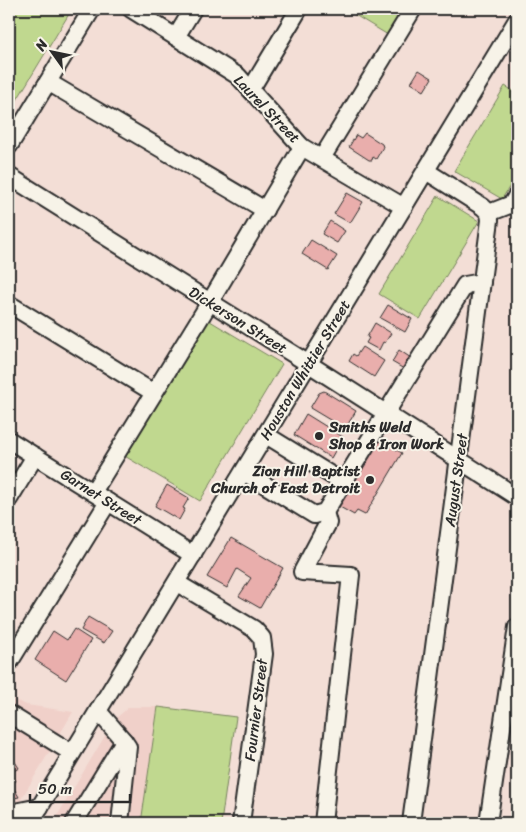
<svg xmlns="http://www.w3.org/2000/svg" width="526" height="832" font-family="Sriracha,sans-serif">
<rect width="100%" height="100%" fill="#f3ded6"/>
<filter id="ink" filterUnits="userSpaceOnUse"><feTurbulence type="fractalNoise" baseFrequency=".02" numOctaves="2"/><feDisplacementMap in="SourceGraphic" scale="10" xChannelSelector="R" yChannelSelector="G"/><feConvolveMatrix kernelMatrix="1 2 1 2 8 2 1 2 1" color-interpolation-filters="sRGB"/></filter>
<g filter="url(#ink)">
<g fill="#f0d0c9">
<polygon points="9,698 27,705 73,712 20,801 9,803"/>
<polygon points="129,707 158,707 141,823 53,823 115,719"/>
</g>
<g fill="#c0d88f" stroke="#76825d">
<polygon points="9,9 72,9 9,113"/>
<polygon points="345,9 403,9 388,35"/>
<polygon points="505,86 517,93 517,174 502,199 454,171"/>
<polygon points="438,196 479,221 420,319 379,294"/>
<polygon points="205,318 282,364 200,501 123,455"/>
<polygon points="158,707 236,717 221,823 141,823"/>
</g>
<g fill="#e9aeac" stroke="#2b2b2b">
<polygon points="419,70 432,78 424,91 411,83"/>
<polygon points="365,133 382,144 383,147 376,159 373,157 372,160 369,160 349,147 356,135 361,138"/>
<polygon points="347,193 363,202 350,223 334,214"/>
<polygon points="330,221 345,231 337,243 322,234"/>
<polygon points="311,240 337,256 328,270 302,254"/>
<polygon points="388,305 412,319 405,332 380,318"/>
<polygon points="375,323 391,333 385,343 383,342 379,350 366,343 369,338 367,337"/>
<polygon points="362,347 384,361 374,377 349,361 353,354 356,356"/>
<polygon points="399,350 411,358 404,369 392,362"/>
<polygon points="324,391 356,411 345,429 310,408 319,393"/>
<polygon points="306,414 343,437 331,458 294,435"/>
<polygon points="378,439 402,453 365,515 357,511 354,515 338,506"/>
<polygon points="167,485 189,498 183,508 185,509 179,520 155,506"/>
<polygon points="231,538 283,568 260,608 239,596 251,578 237,569 227,588 207,577"/>
<polygon points="88,617 112,631 104,643 81,630"/>
<polygon points="74,629 91,640 66,680 35,660 53,631 67,640"/>
<polygon points="10,754 19,768 10,773 13,776 9,778 9,755"/>
<polygon points="13,776 16,781 13,783 14,786 13,787 19,797 9,799 9,778"/>
</g>
<g fill="none" stroke-linecap="round" stroke-linejoin="round">
<defs>
<g id="minor">
<polyline points="131,9 238,76 302,147 404,207"/>
<polyline points="176,37 193,9"/>
<polyline points="48,82 265,210"/>
<polyline points="251,89 299,9"/>
<polyline points="9,146 92,9"/>
<polyline points="322,158 413,9"/>
<polyline points="9,176 309,364 517,497"/>
<polyline points="489,213 512,204 517,195"/>
<polyline points="9,304 154,393"/>
<polyline points="266,435 344,483"/>
<polyline points="9,440 193,555"/>
<polyline points="244,472 314,515 325,512 465,285 482,282"/>
<polyline points="93,492 210,302 302,147"/>
<polyline points="9,499 35,456"/>
<polyline points="177,583 254,629 262,638 264,654 241,823"/>
<polyline points="9,663 108,502"/>
<polyline points="98,711 124,741 128,747 120,823"/>
<polyline points="9,714 72,753"/>
<polyline points="9,813 40,807"/>
<polyline points="30,823 517,20"/>
<polyline points="74,823 124,741"/>
<polyline points="323,823 351,575 302,572 328,523 325,512"/>
<polyline points="411,823 490,220 489,213 483,207 426,171"/>
<polyline points="488,823 517,627"/>
</g>
</defs>
<use href="#minor" stroke="#2b2b2b" stroke-width="20"/>
<use href="#minor" stroke="#f7f3e8" stroke-width="16"/>
</g>
</g>
<g fill="#2b2b2b" stroke="#f7f3e8" stroke-width="2">
<circle cx="319" cy="436" r="5"/>
<circle cx="370" cy="480" r="5"/>
</g>
<g text-anchor="middle" dominant-baseline="central" stroke-width="4" stroke-linejoin="round" paint-order="stroke">
<g font-size="15" fill="#2b2b2b" stroke="#f7f3e8">
<text transform="translate(267 109) rotate(46)">Laurel Street</text>
<text transform="translate(238 320) rotate(32)">Dickerson Street</text>
<text transform="translate(305 370) rotate(-59)">Houston Whittier Street</text>
<text transform="translate(456 480) rotate(-82)">August Street</text>
<text transform="translate(101 497) rotate(32)">Garnet Street</text>
<text transform="translate(256 710) rotate(-83)">Fournier Street</text>
</g>
<g font-size="15" font-weight="bold" fill="#2b2b2b" stroke="#f7f3e8" text-anchor="start">
<text x="329" y="427">Smiths Weld<tspan x="329" dy="17">Shop &amp; Iron Work</tspan></text>
<text x="360" y="471" text-anchor="end">Zion Hill Baptist<tspan x="360" dy="17">Church of East Detroit</tspan></text>
</g>
</g>
<rect width="526" height="832" fill="none" stroke="#f7f3e8" stroke-width="30"/>
<rect x="15" y="15" width="496" height="802" fill="none" stroke="#2b2b2b" stroke-width="2" filter="url(#ink)"/>
<g transform="translate(52 52) rotate(303)" stroke="#f7f3e8" stroke-width="4" paint-order="stroke">
<path d="M0-4L9 19L0 12L-9 19Z" fill="#2b2b2b"/>
<text y="-8" font-size="14" font-weight="bold" text-anchor="middle" fill="#2b2b2b">N</text>
</g>
<path d="M30 794v8h100v-8" fill="none" stroke="#2b2b2b" stroke-width="2.5"/>
<text x="38" y="794" font-size="15" fill="#2b2b2b" stroke="#f7f3e8" stroke-width="4" paint-order="stroke">50 m</text>
</svg>
